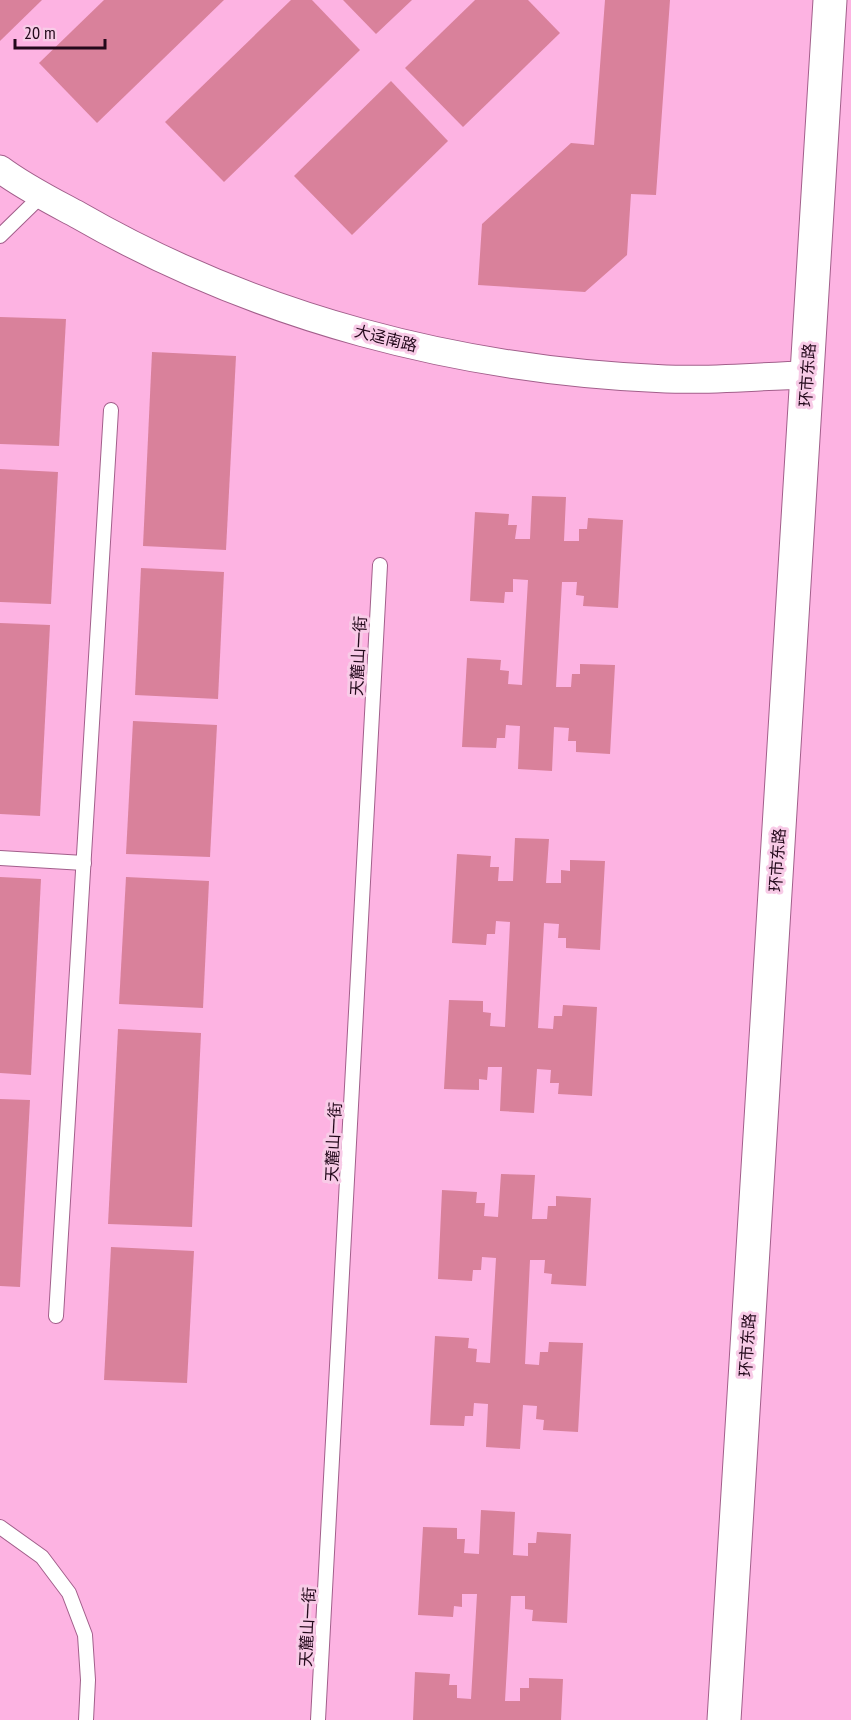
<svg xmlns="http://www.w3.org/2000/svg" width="851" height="1720" font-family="'PT Sans Narrow','Noto Sans SC',sans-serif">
<rect width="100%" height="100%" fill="#fdb3e2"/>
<g fill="#d9819b">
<polygon points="0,0 42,0 0,41"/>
<polygon points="104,0 224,0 97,123 39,63"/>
<polygon points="291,0 312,0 360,50 224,182 165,122"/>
<polygon points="343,0 412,0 376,34"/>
<polygon points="475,0 528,0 560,33 463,127 405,68"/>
<polygon points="605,0 670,0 656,195 631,194 627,255 585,292 478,285 482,224 571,143 594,145"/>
<polygon points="391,81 448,141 352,235 294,176"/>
<polygon points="0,317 66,319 59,446 0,444"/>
<polygon points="152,352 236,356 226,550 143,546"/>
<polygon points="0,469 58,472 51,604 0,602"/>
<polygon points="532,496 566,497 564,541 579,541 579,529 587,529 588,518 623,520 618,608 583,606 584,596 576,595 577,582 562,582 556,687 571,687 572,674 580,674 580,664 615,665 610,754 576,752 576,741 568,741 569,728 554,727 552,771 518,769 520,726 506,725 505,738 497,738 496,748 462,747 467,658 501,660 500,670 509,671 508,684 522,685 528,580 513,579 513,592 505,592 504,603 470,601 475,512 509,514 508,525 517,525 515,539 530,539"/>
<polygon points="141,568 224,572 218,699 135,695"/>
<polygon points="0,623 50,625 40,816 0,814"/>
<polygon points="133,721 217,725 210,857 126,854"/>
<polygon points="515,838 549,839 546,883 561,883 561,870 570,871 570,860 605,861 600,950 566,948 566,938 558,938 559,924 544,923 538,1028 553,1029 554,1016 562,1016 563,1005 597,1007 592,1096 558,1094 559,1083 550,1083 551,1070 537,1069 534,1113 500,1111 502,1067 488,1067 487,1080 479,1079 479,1090 444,1089 449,1000 483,1001 483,1012 491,1013 490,1026 505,1027 510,922 496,921 495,934 487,934 486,945 452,943 457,854 491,856 490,867 499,867 498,881 513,881"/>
<polygon points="0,877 41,879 31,1075 0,1073"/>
<polygon points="126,877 209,881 203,1008 119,1004"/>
<polygon points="118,1029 201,1033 192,1227 108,1224"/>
<polygon points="0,1099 30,1100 20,1287 0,1286"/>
<polygon points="501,1174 535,1175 532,1219 547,1219 548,1206 556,1206 556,1196 591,1198 586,1286 551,1284 552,1274 544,1273 545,1260 530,1260 525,1364 539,1365 540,1352 548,1352 549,1342 583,1343 578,1432 543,1430 544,1420 536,1419 537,1406 523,1405 520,1449 486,1447 488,1404 474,1403 473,1416 465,1416 464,1426 430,1425 435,1336 469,1338 468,1348 477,1349 476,1362 490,1363 496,1258 482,1257 481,1270 473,1270 472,1281 438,1279 442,1190 477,1192 476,1203 485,1203 484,1216 498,1217"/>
<polygon points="111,1247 194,1251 187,1383 104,1380"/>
<polygon points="481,1510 515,1512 513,1555 528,1556 528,1543 536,1543 537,1532 571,1534 567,1623 532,1621 533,1610 525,1609 525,1596 511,1596 505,1701 520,1701 520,1688 529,1688 529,1678 563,1679 561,1720 413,1720 415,1672 450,1674 449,1685 457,1685 457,1698 471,1699 477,1594 462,1594 462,1607 454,1606 453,1617 418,1615 423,1527 457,1528 457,1539 465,1539 464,1553 479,1554"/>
</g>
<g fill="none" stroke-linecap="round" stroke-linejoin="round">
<defs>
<g id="service">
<polyline points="0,236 42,195"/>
<polyline points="0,858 84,863"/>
<polyline points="56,1316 111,410"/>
<polyline points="0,1527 42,1557 69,1593 85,1635 88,1680 86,1720"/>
<polyline points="318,1720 380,565"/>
</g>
<path id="minor" d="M0,169C24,187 52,201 78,215C257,318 461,371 666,379C713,381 760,376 807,375"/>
<polyline id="tertiary" points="724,1720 830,0"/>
</defs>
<use href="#service" stroke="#a25f8b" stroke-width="16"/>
<use href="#minor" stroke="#a25f8b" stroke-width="29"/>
<use href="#tertiary" stroke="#a25f8b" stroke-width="35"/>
<use href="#service" stroke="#fff" stroke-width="14"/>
<use href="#minor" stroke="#fff" stroke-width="27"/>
<use href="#tertiary" stroke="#fff" stroke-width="33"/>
</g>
<g text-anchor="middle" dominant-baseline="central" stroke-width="6" stroke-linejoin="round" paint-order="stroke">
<g font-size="16" fill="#23091b" stroke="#f8cbe7">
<text transform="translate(386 338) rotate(14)">大迳南路</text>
<text transform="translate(807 375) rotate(-86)">环市东路</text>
<text transform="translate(358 656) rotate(-87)">天麓山一街</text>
<text transform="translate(777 860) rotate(-86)">环市东路</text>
<text transform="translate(333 1142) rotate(-87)">天麓山一街</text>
<text transform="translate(747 1345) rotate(-86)">环市东路</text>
<text transform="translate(307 1627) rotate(-87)">天麓山一街</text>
</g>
</g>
<path d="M15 39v9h90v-9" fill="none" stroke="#23091b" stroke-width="3"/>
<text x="24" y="39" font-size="18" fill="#23091b" stroke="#f8cbe7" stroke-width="4.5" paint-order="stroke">20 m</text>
</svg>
